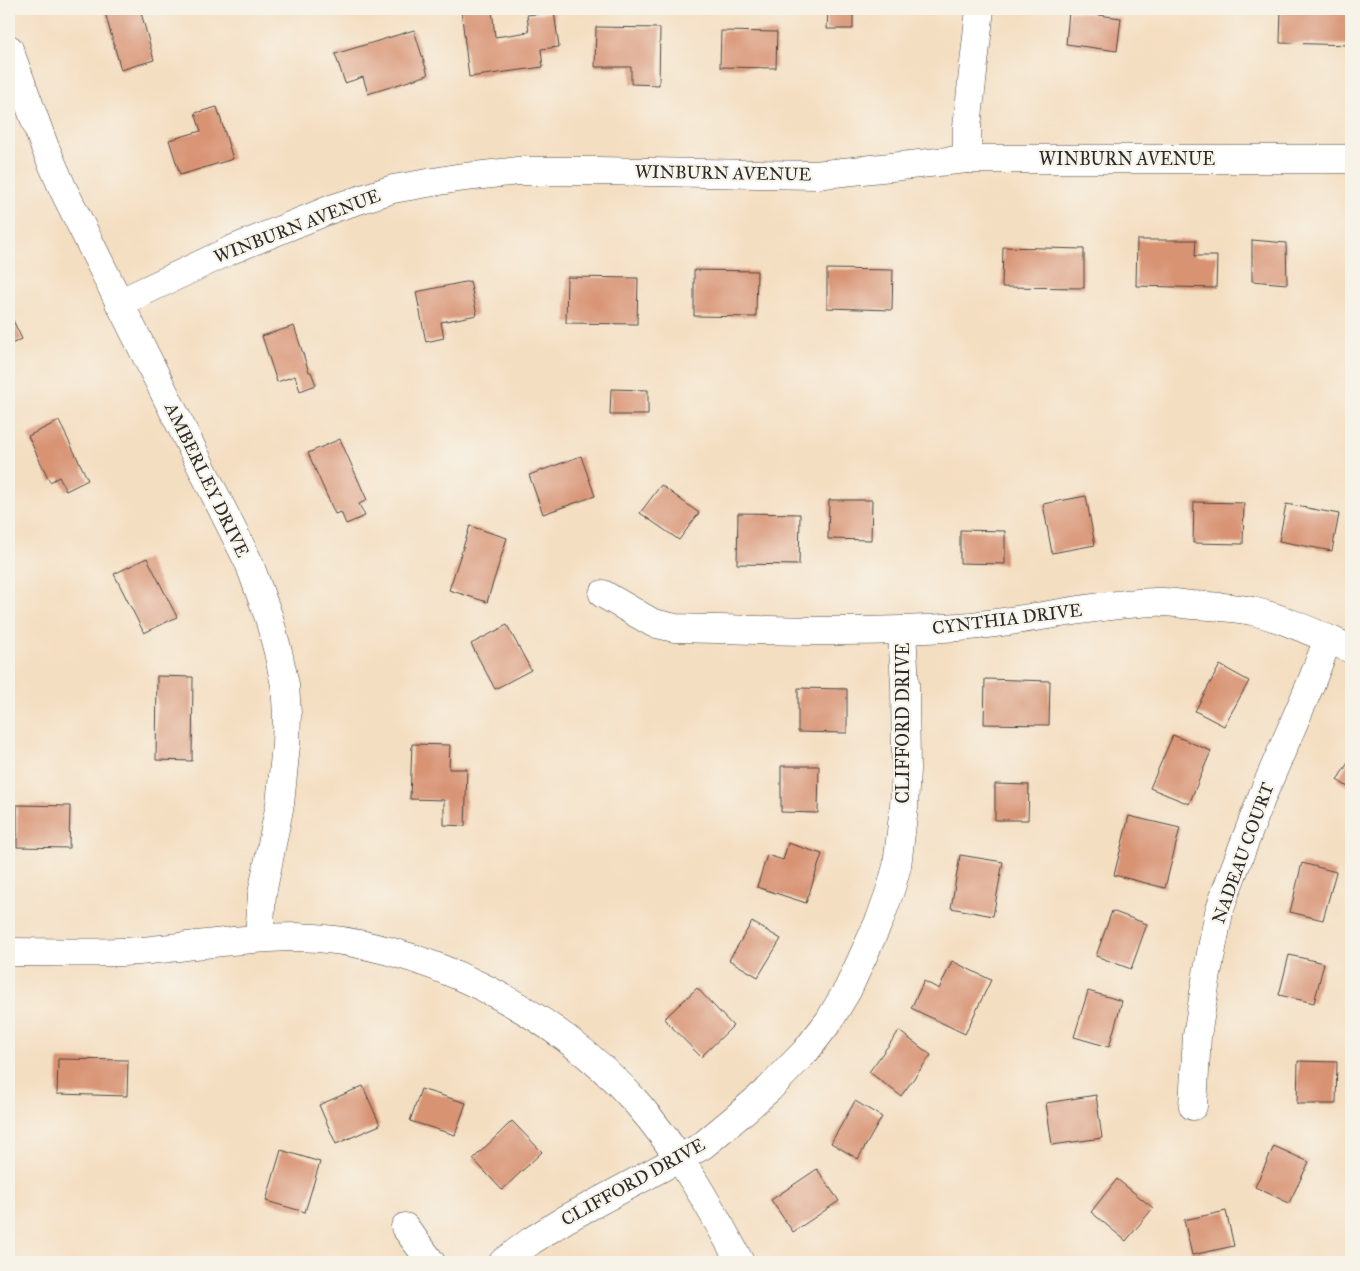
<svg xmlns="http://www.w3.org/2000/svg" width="1360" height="1271" font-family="'IM FELL Great Primer',serif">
<rect width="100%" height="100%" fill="#f7f3e8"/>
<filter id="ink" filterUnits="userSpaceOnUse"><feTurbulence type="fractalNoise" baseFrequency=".02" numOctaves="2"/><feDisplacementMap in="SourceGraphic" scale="10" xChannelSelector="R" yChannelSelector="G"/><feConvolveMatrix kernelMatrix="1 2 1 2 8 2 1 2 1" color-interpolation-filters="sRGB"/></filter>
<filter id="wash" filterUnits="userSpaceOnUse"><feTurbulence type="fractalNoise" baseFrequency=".0096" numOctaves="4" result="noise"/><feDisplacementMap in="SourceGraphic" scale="20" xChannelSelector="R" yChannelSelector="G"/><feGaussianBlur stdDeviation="1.12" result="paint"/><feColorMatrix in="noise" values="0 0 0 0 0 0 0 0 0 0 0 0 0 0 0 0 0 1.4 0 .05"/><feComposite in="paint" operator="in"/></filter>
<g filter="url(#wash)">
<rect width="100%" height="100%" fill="#f4dec1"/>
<g id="blocks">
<g fill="#d89373">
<polygon points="104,9 140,9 154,60 121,70"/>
<polygon points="461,9 492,9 495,37 529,32 527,15 554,12 559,47 541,49 543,67 469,77"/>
<polygon points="828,9 853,9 853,29 827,29"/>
<polygon points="1281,9 1351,9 1351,45 1280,43"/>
<polygon points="1069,11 1121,18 1117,51 1066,44"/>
<polygon points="596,27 660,28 659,85 631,84 631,67 595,67"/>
<polygon points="414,30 428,75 368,94 363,77 345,83 335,54"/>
<polygon points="721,31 777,32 776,68 720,67"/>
<polygon points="217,107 233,159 180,175 169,140 201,131 195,113"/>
<polygon points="1137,240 1196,240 1195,256 1217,256 1216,288 1136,286"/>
<polygon points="1252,240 1286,243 1287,284 1252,281"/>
<polygon points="1003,247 1084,249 1084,288 1002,287"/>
<polygon points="827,269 893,270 892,310 827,308"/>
<polygon points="694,270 757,271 756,317 694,316"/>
<polygon points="567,277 638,278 637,324 566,323"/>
<polygon points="470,281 477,315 441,322 444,338 426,342 416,292"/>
<polygon points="9,312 22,339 9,345"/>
<polygon points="294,326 309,372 311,372 316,385 300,391 295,376 277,382 262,336"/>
<polygon points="611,389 648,390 648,415 610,415"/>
<polygon points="59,421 88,480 66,491 59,477 50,482 28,436"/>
<polygon points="340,439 367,500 359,504 365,516 346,524 341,512 335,514 308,453"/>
<polygon points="581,456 595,496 543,514 529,475"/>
<polygon points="661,485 699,513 679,540 640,513"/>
<polygon points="1086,496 1095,545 1052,553 1043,504"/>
<polygon points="829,500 872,500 871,540 828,539"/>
<polygon points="1194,502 1244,503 1243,544 1193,543"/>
<polygon points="1286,504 1339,514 1332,551 1279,541"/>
<polygon points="738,513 800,514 799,565 737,564"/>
<polygon points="470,526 507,538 487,602 449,590"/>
<polygon points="960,530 1005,531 1005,564 960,563"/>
<polygon points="147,558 177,617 144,633 114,574"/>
<polygon points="507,625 531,670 495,689 471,644"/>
<polygon points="1220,665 1249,681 1224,726 1195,711"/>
<polygon points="157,676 193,677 192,761 156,760"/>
<polygon points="985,679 1050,681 1049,725 984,724"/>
<polygon points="798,688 847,689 847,733 798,732"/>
<polygon points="1173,735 1211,751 1189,804 1150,788"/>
<polygon points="412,744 450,745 449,769 467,769 465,826 444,825 444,800 410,799"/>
<polygon points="1351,758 1351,789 1337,780"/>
<polygon points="781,766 819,766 818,813 781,812"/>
<polygon points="995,784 1029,785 1028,820 995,820"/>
<polygon points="17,805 70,806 69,848 17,847"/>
<polygon points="1129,816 1180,828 1165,888 1114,875"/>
<polygon points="788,843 822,854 806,903 757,887 767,855 783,860"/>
<polygon points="960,855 1003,862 993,916 951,908"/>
<polygon points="1302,863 1336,872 1323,920 1290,912"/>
<polygon points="1112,911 1147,924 1131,969 1096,956"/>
<polygon points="752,922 781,939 758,977 729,960"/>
<polygon points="1289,955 1324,963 1314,1003 1279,995"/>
<polygon points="952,961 991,980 965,1034 911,1008 924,981 939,989"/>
<polygon points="697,988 733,1026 701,1057 664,1019"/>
<polygon points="1088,991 1122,1001 1109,1047 1074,1037"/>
<polygon points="899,1031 931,1055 901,1096 869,1072"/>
<polygon points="58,1059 128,1060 127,1096 57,1094"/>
<polygon points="1298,1061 1337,1062 1336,1104 1297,1104"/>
<polygon points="363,1086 380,1125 336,1144 319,1105"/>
<polygon points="421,1089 466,1103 455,1135 410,1121"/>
<polygon points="1096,1095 1102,1138 1052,1145 1046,1103"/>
<polygon points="855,1101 882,1117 858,1159 831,1143"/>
<polygon points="512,1121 542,1152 502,1190 473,1159"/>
<polygon points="1274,1146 1309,1162 1289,1203 1255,1187"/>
<polygon points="281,1150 320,1162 305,1212 266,1201"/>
<polygon points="817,1169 839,1201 793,1232 771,1200"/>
<polygon points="1117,1179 1153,1208 1126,1241 1091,1212"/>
<polygon points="1226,1211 1234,1246 1192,1255 1184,1220"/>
<rect x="275" y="1258" width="41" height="4"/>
</g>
</g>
</g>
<g filter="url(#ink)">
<use href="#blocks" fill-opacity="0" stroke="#494642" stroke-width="1"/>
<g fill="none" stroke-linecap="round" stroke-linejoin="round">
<defs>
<g id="street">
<polyline points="9,49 44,145 63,189 249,563 269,618 278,652 285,685 287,714 286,745 280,804 262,894 259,938"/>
<polyline points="967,159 967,127 980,9"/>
<polyline points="119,303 231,250 334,208 393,189 457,178 518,171 597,171 815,175 967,159 1351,159"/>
<path d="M603,594L653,623L675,628C769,630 864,634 959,627C1024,622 1088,605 1154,602C1166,601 1180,604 1192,605C1212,606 1232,607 1252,611C1286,619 1319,635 1351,649"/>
<path d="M9,952C52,952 96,954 139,951C191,947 243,937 296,937C417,939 556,1012 636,1102C678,1150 710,1206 740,1262"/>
<polyline points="1193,1106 1197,1036 1207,974 1219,912 1226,891 1263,794 1311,683 1328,639"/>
<polyline points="405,1227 431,1262"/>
<polyline points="503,1262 531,1241 566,1219 702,1146 731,1122 769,1089 805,1052 829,1021 848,989 880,919 891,888 897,866 904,807 906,769 905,685 902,631"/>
</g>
</defs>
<use href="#street" stroke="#494642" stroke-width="29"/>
<use href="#street" stroke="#fff" stroke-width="28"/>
</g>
</g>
<g text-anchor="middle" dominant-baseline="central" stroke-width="4.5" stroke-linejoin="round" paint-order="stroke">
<g font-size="18" fill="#2b2b2b" stroke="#f7f3e8">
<text x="1127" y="159">WINBURN AVENUE</text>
<text transform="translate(723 173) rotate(1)">WINBURN AVENUE</text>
<text transform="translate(297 226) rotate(-21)">WINBURN AVENUE</text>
<text transform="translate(207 480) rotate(64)">AMBERLEY DRIVE</text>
<text transform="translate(1007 619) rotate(-7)">CYNTHIA DRIVE</text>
<text transform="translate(903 723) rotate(-90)">CLIFFORD DRIVE</text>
<text transform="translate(1243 853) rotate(-70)">NADEAU COURT</text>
<text transform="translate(633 1182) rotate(-29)">CLIFFORD DRIVE</text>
</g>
</g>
<rect width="1360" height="1271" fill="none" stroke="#f7f3e8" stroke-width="30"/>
</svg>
